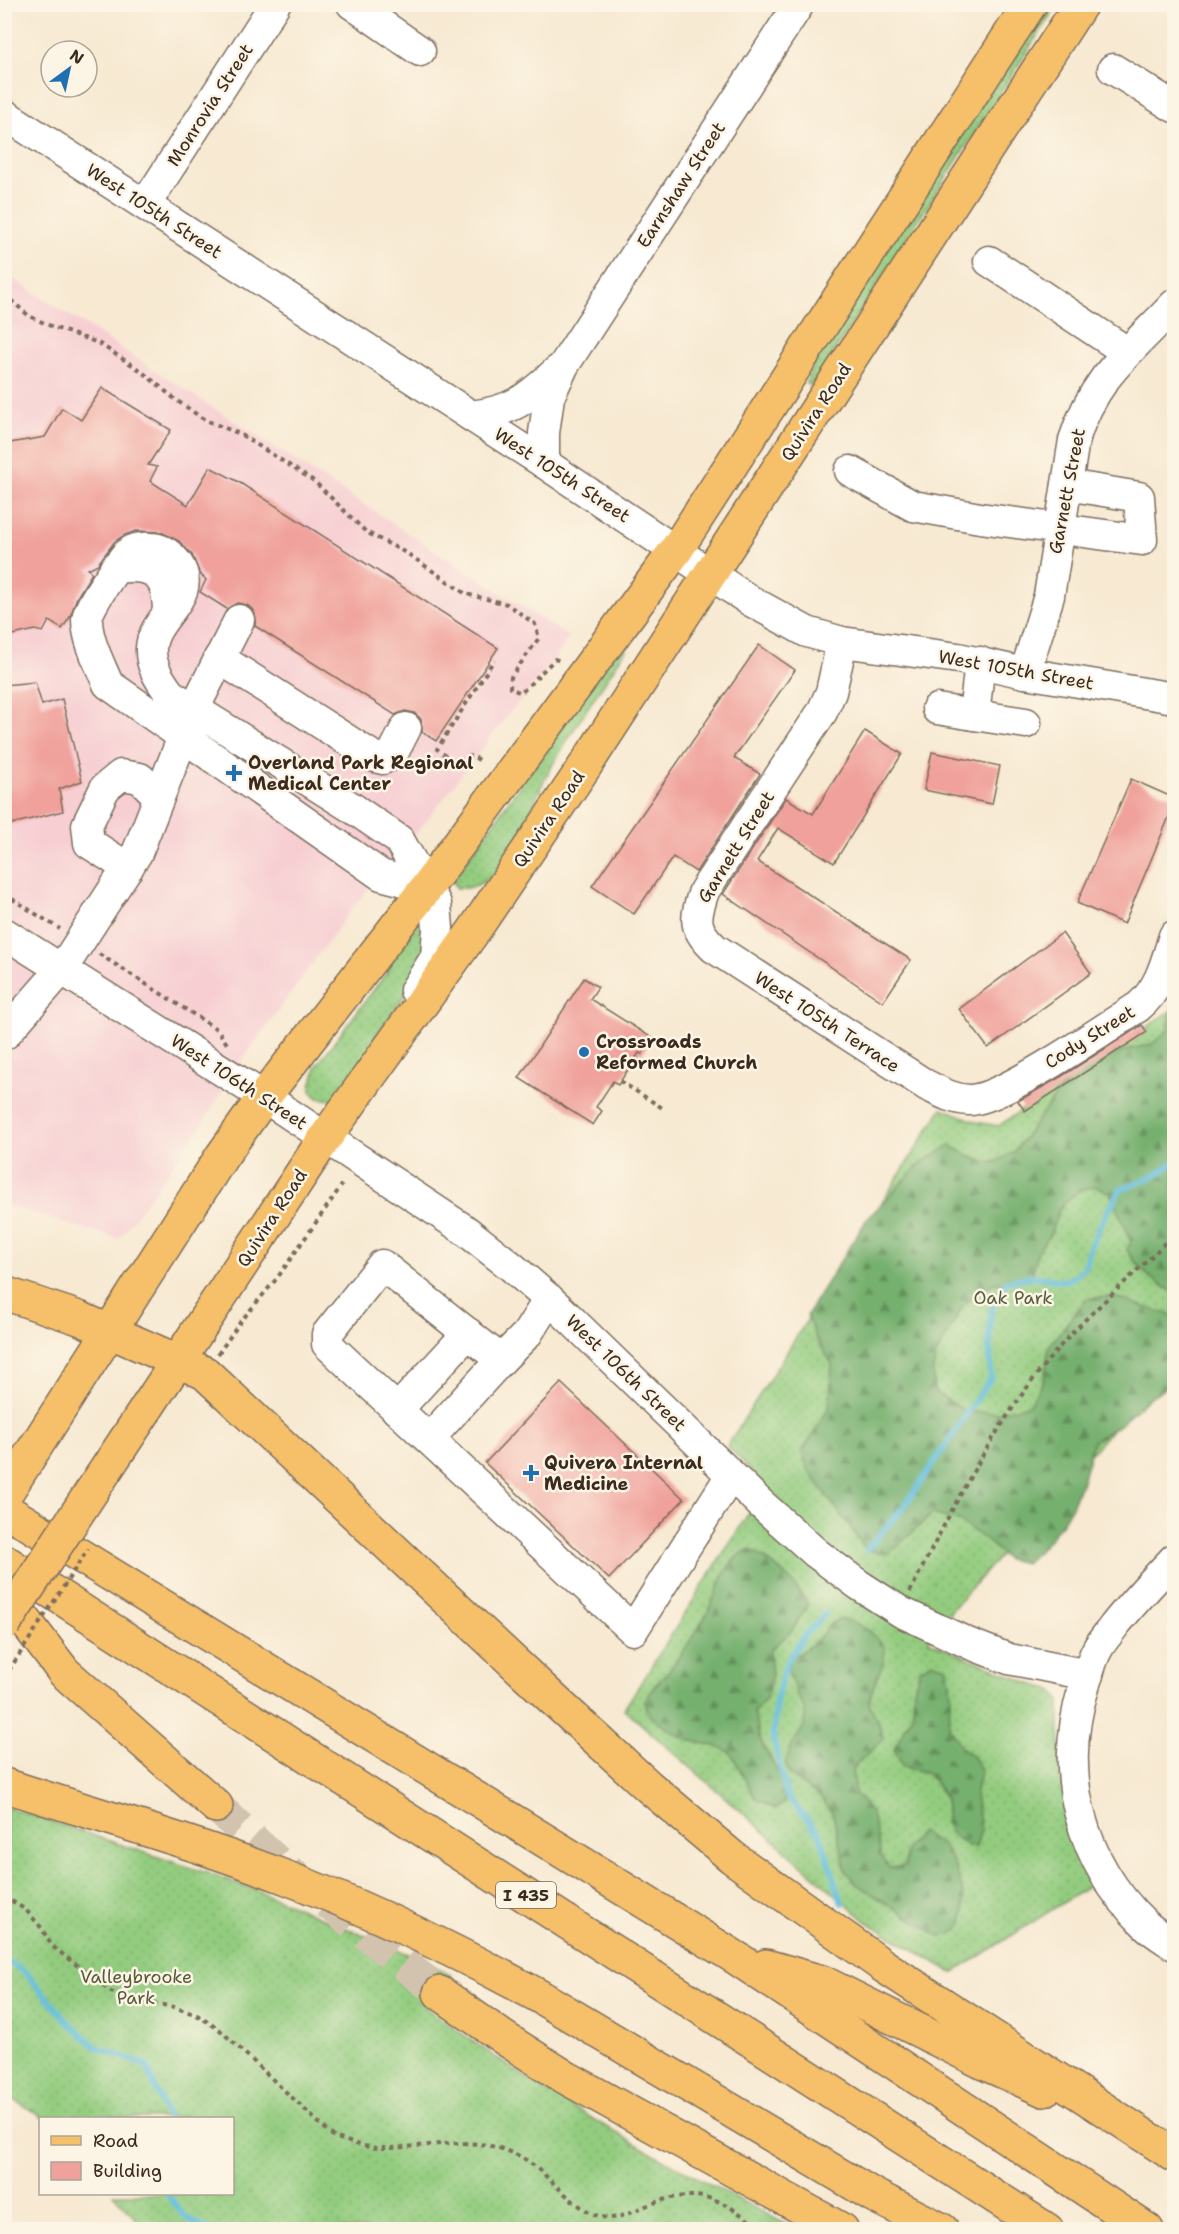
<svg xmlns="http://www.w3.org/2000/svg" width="1179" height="2234" font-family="'Shantell Sans',sans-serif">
<defs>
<pattern id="grass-dots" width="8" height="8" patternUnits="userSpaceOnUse" patternTransform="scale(1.5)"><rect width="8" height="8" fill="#93cc7f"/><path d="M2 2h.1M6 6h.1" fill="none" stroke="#80af6d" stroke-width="1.8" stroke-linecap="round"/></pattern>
<pattern id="forest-firs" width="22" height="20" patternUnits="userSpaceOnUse" patternTransform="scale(1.5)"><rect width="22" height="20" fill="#76b06e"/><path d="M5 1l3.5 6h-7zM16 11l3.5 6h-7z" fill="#628f5a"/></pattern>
</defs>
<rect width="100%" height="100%" fill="#fcf5e5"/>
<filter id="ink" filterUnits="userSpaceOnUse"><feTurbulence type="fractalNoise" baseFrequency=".0167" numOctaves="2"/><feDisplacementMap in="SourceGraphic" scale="12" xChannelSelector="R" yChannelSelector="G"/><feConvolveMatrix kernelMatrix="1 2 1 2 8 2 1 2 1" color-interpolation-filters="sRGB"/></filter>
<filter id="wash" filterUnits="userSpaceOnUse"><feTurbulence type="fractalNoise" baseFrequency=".008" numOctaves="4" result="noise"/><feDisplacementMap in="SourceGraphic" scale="24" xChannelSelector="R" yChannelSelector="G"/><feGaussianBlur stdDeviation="1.35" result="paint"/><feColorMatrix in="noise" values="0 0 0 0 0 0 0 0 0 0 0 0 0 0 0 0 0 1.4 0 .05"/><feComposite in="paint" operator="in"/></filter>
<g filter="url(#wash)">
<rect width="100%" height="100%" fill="#f7e9d2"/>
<polygon fill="#f7cfd3" points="4,273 569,637 552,664 507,716 419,830 353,907 241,1062 199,1129 119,1239 5,1205"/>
<g fill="url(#grass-dots)" stroke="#677b4e" stroke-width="1.5">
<polygon points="1042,5 1057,5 812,386 806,383 813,365"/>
<path d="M642,614L647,617C614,670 577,720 547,775C530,806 524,841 501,868C491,880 472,890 457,888L452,881Z"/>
<polygon points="419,923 429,928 416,980 376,1035 363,1066 339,1096 332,1100 318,1098 311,1091 311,1086 317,1065 388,971 401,942"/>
<polygon points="1174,1009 1174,1360 955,1606 928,1641 1034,1685 1050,1689 1060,1700 1060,1778 1094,1883 953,1973 867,1922 624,1709 766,1486 727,1446 942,1108 977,1122 998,1126"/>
<path d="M4,1806L249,1887L415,1957L452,1976L426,2008C458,2031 490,2054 524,2076C610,2133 703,2181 795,2229H145L113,2194H232V2118H44L5,2094Z"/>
</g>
<g fill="url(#forest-firs)" stroke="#586d46" stroke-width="1.5">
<path d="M1174,995V1292C1154,1283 1139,1269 1127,1250L1131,1241L1110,1193L1096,1186L1078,1191L1059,1209L1051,1233L1038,1251L1032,1276L992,1284L964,1304L936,1355L933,1369L934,1391L966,1412H999L1029,1405L1044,1379L1049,1346L1087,1298L1114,1297L1174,1316V1383L1150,1397L1118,1426L1093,1441C1080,1496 1069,1524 1026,1563L1006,1559L992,1545L959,1521L932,1514L889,1554L867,1550L808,1470L802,1452L829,1408L832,1364L817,1340L807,1316L814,1303L867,1219L921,1163L950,1145L970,1156L993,1163L1013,1153L1058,1092L1081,1068L1099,1057L1152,1044L1168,1030Z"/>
<path d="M750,1550C773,1561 795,1582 808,1604L791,1632L770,1650L772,1674L766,1699L754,1712C756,1720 757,1729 759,1736C768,1760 787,1775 784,1803L775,1809L755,1798L731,1753L719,1747L688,1740L671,1731L649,1715L645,1702C651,1686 663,1679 673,1665C685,1650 697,1631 707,1614C717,1595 725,1555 750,1550Z"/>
<path d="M841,1619C859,1621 873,1633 885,1647L883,1663L872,1690L869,1703L881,1729L883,1739C873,1752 860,1757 852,1770L855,1793L872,1814L881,1855L889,1868L905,1866L907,1848L921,1832C928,1837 939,1841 944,1848C958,1863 974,1916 956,1931C951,1936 946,1936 939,1936L859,1886L846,1872L833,1814L822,1799L789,1774L785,1763L792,1745L805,1725V1710L796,1693L788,1671L790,1657C801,1653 811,1647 819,1638C829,1628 826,1624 841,1619Z"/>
<polygon points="932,1662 948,1668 951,1693 949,1726 960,1746 972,1756 981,1769 975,1795 981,1829 976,1847 968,1846 951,1834 946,1823 946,1800 935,1782 925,1772 903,1767 894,1749 913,1713 914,1690 920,1669"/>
</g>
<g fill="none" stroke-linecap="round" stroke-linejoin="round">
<g stroke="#5cbcdb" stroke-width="6">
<polyline points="867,1550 905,1505 991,1378 989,1336 992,1308 1006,1282 1032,1276 1064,1281 1074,1277 1085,1267 1091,1245 1105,1216 1120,1190 1158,1174 1174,1162"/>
<polyline points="826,1613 804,1636 786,1664 776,1701 773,1737 787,1796 820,1834 842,1903"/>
<polyline points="4,1959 26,1973 67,2021 96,2047 146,2065 168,2118"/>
<polyline points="167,2194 186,2218 209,2230"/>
</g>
</g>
<g id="blocks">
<g fill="#f0a19b">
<polygon points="102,388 171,430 148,465 157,467 150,481 188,505 210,467 237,481 498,648 436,741 422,732 421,719 414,713 405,711 395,715 255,626 256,618 254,611 247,605 237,603 227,609 200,592 206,580 200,574 192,555 179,541 161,532 136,531 125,535 115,541 98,564 88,569 92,573 77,597 70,617 62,629 49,621 43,632 35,630 4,637 4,444 45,437 62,408 81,420"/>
<polygon points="759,645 795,670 734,758 760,774 696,872 673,857 634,914 592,886"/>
<polygon points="35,682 42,705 62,699 82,781 59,789 63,811 4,826 4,685"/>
<polygon points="865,731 902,754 834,863 778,828 757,861 911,960 883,1002 723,894 786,798 813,814"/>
<polygon points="932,752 1000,766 992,804 924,790"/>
<polygon points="1131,779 1174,798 1174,805 1124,924 1077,903"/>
<polygon points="1062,933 1091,973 988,1048 959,1009"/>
<polygon points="584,978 598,987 590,999 652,1038 642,1054 639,1053 618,1085 613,1081 596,1107 602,1111 593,1125 519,1078"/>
<polygon points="1142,1025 1147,1032 1025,1111 1018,1101 1062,1076"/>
<polygon points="561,1383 684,1499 609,1579 485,1463"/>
</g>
</g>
</g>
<g filter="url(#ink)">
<use href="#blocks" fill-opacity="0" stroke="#7d6d5d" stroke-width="1.5"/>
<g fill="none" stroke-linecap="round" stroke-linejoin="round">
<polyline stroke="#d1c3ae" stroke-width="33" stroke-dasharray="33 16" stroke-linecap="butt" points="216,1806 277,1862 440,1993"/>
<defs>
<g id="minor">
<polyline points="352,4 420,51"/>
<polyline points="1113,69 1174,107"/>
<polyline points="4,114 544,463 749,600 807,632 842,642 958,658 1025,673 1174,698"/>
<polyline points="145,205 275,4"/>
<polyline points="989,261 1127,352"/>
<path d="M471,416C513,411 527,399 557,371"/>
<polyline points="544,463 544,433 549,397 564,365 799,4"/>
<polyline points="850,471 913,506 980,518 1142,540 1139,497 1067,485"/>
<path d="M115,568C153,564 167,572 168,611"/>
<path d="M842,642L831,692L822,712L704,891C695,918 692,927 714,948L926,1085C940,1092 952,1099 969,1100C1001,1101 1106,1027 1138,1007C1160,989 1166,962 1174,936"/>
<polyline points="219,658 372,756 383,759 392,755 406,728"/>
<path d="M1025,673L1049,596L1074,440C1095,375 1130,352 1174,305"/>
<polyline points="937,709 974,715 980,662"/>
<polyline points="974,715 1026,723"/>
<polyline points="128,868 89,843 87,825 105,788 121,775 140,778 158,796"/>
<polyline points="4,933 264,1097 465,1230 512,1267 559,1308 760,1503 816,1553 859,1585 901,1612 970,1644 1009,1659 1088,1675"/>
<path d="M415,990L436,957L438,928L436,904L399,840L354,809L170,694C160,680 150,666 151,648C153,615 201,597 177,563C170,554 161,548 150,548C141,547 131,549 125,556C117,566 87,608 87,619C87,641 100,664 108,684L381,875L427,887"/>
<polyline points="5,1034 62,969 137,853 194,709 239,620"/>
<polyline points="549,1299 527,1334 501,1360 382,1265 327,1334 327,1344 633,1630 731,1475"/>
<polyline points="397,1410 468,1333"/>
<polyline points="429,1439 501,1360"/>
<path d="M1174,1559C1153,1581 1133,1602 1114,1626C1109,1633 1102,1641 1098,1648C1091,1660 1088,1674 1084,1687C1057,1773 1080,1862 1145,1924C1153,1932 1165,1939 1174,1945"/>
</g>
<g id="major">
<polyline points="146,1409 325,1138 473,932 585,766 1081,4"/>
<polyline points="4,1496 222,1156 264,1097 427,887 676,550 1030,4"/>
</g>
<g id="highway">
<polyline points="4,1293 79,1318 205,1373 554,1700 648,1786 732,1857 882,1965 1174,2155"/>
<polyline points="4,1509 738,1959 1147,2230"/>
<polyline points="4,1561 1047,2230"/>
<polyline points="4,1593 64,1672 216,1806"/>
<path d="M4,1785C97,1815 191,1841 282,1876C370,1909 454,1950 537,1995L873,2195L942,2230"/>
<polyline points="766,1966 822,1982 980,2061 1044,2090"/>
<polyline points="440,1993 504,2038 565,2077 842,2230"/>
</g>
</defs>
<use href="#minor" stroke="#7d6d5d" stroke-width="33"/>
<use href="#major" stroke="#7d6d5d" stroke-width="36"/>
<use href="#highway" stroke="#7d6d5d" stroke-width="36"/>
<g stroke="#7d6d5d" stroke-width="4" stroke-dasharray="4.5 4.5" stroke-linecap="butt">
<polyline points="4,294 29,316 53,327 98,343 140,370 176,400 205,420 240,434 314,481 366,532 408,554 466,594 507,604 535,624 539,638 511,677 510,688 521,693 555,659 562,662"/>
<path d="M479,760C466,751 468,761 458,761C451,761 442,753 437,749L494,660"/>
<polyline points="4,894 60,929"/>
<polyline points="99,954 218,1030 227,1044"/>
<polyline points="620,1081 664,1109"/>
<polyline points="218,1354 241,1321 278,1277 342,1185"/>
<path d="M910,1592C954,1505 998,1416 1063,1343C1098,1304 1139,1272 1174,1233"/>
<path d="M4,1896L26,1910L40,1926L52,1946L111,1992L125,1998L174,2007L197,2015L220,2030L334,2137C349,2142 363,2147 379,2148C416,2149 466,2136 502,2149C509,2152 517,2154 523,2158C549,2173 577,2216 609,2218C623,2218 635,2210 648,2205C697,2187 722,2196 760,2230"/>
</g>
<use href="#minor" stroke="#fff" stroke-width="30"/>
<use href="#major" stroke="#f6c06b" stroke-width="33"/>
<use href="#highway" stroke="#f6c06b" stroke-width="33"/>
<defs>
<polyline id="major-bridge" points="4,1624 146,1409"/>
</defs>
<use href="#major-bridge" stroke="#7d6d5d" stroke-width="36" stroke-linecap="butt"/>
<polyline stroke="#7d6d5d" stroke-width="4" stroke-dasharray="4.5 4.5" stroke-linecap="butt" points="4,1678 88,1549"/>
<use href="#major-bridge" stroke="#f6c06b" stroke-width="33"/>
</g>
</g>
<g fill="#1f6fb2" stroke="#fcf5e5" stroke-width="2">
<path d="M231 764h6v6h6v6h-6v6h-6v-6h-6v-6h6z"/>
<circle cx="584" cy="1052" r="6"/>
<path d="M528 1464h6v6h6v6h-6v6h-6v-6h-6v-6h6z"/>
</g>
<g text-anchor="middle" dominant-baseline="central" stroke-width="5" stroke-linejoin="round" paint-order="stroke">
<rect fill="#fcf5e5" stroke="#75675a" stroke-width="1.5" x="496" y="1882" width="60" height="26" rx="4.5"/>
<g font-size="16" font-weight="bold" fill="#3b2a1e">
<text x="526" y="1895">I 435</text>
</g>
<g font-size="18" fill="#3b2a1e" stroke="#fcf5e5">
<text transform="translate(210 105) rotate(-57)">Monrovia Street</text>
<text transform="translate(681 185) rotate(-57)">Earnshaw Street</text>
<text transform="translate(154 211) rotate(33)">West 105th Street</text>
<text transform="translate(816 412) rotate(-57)">Quivira Road</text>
<text transform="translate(562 475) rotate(33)">West 105th Street</text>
<text transform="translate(1067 491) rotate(-79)">Garnett Street</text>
<text transform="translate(1016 670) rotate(10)">West 105th Street</text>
<text transform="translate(549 819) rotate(-56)">Quivira Road</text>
<text transform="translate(736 847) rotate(-58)">Garnett Street</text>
<text transform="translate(827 1022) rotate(33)">West 105th Terrace</text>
<text transform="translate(1090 1037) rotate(-32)">Cody Street</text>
<text transform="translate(239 1082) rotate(33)">West 106th Street</text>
<text transform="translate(272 1218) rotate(-57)">Quivira Road</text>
<text transform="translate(626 1373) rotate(44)">West 106th Street</text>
</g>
<g font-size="18" font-weight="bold" fill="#3b2a1e" stroke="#fcf5e5" text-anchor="start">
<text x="248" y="763">Overland Park Regional<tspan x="248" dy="21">Medical Center</tspan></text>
<text x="596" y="1042">Crossroads<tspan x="596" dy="21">Reformed Church</tspan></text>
<text x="544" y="1463">Quivera Internal<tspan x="544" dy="21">Medicine</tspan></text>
</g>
<g font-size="18" fill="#555b3b" stroke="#fcf5e5">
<text x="1013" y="1298">Oak Park</text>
<text x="136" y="1977">Valleybrooke<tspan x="136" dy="21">Park</tspan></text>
</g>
</g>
<rect width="1179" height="2234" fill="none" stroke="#fcf5e5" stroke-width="24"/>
<rect x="39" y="2117" width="195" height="78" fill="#fcf5e5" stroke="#afa495" stroke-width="1.5"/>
<rect x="51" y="2136" width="30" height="9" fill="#f6c06b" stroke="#afa495" stroke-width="1.5"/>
<text x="93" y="2147" font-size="18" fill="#3b2a1e">Road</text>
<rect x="51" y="2162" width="30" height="18" fill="#f0a19b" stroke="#afa495" stroke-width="1.5"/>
<text x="93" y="2177" font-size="18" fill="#3b2a1e">Building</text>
<g transform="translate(69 69) rotate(33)"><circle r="28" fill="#fcf5e5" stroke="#afa495" stroke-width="1.5"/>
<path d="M0-4.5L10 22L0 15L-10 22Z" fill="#1f6fb2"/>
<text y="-9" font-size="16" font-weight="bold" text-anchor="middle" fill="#3b2a1e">N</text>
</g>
</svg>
